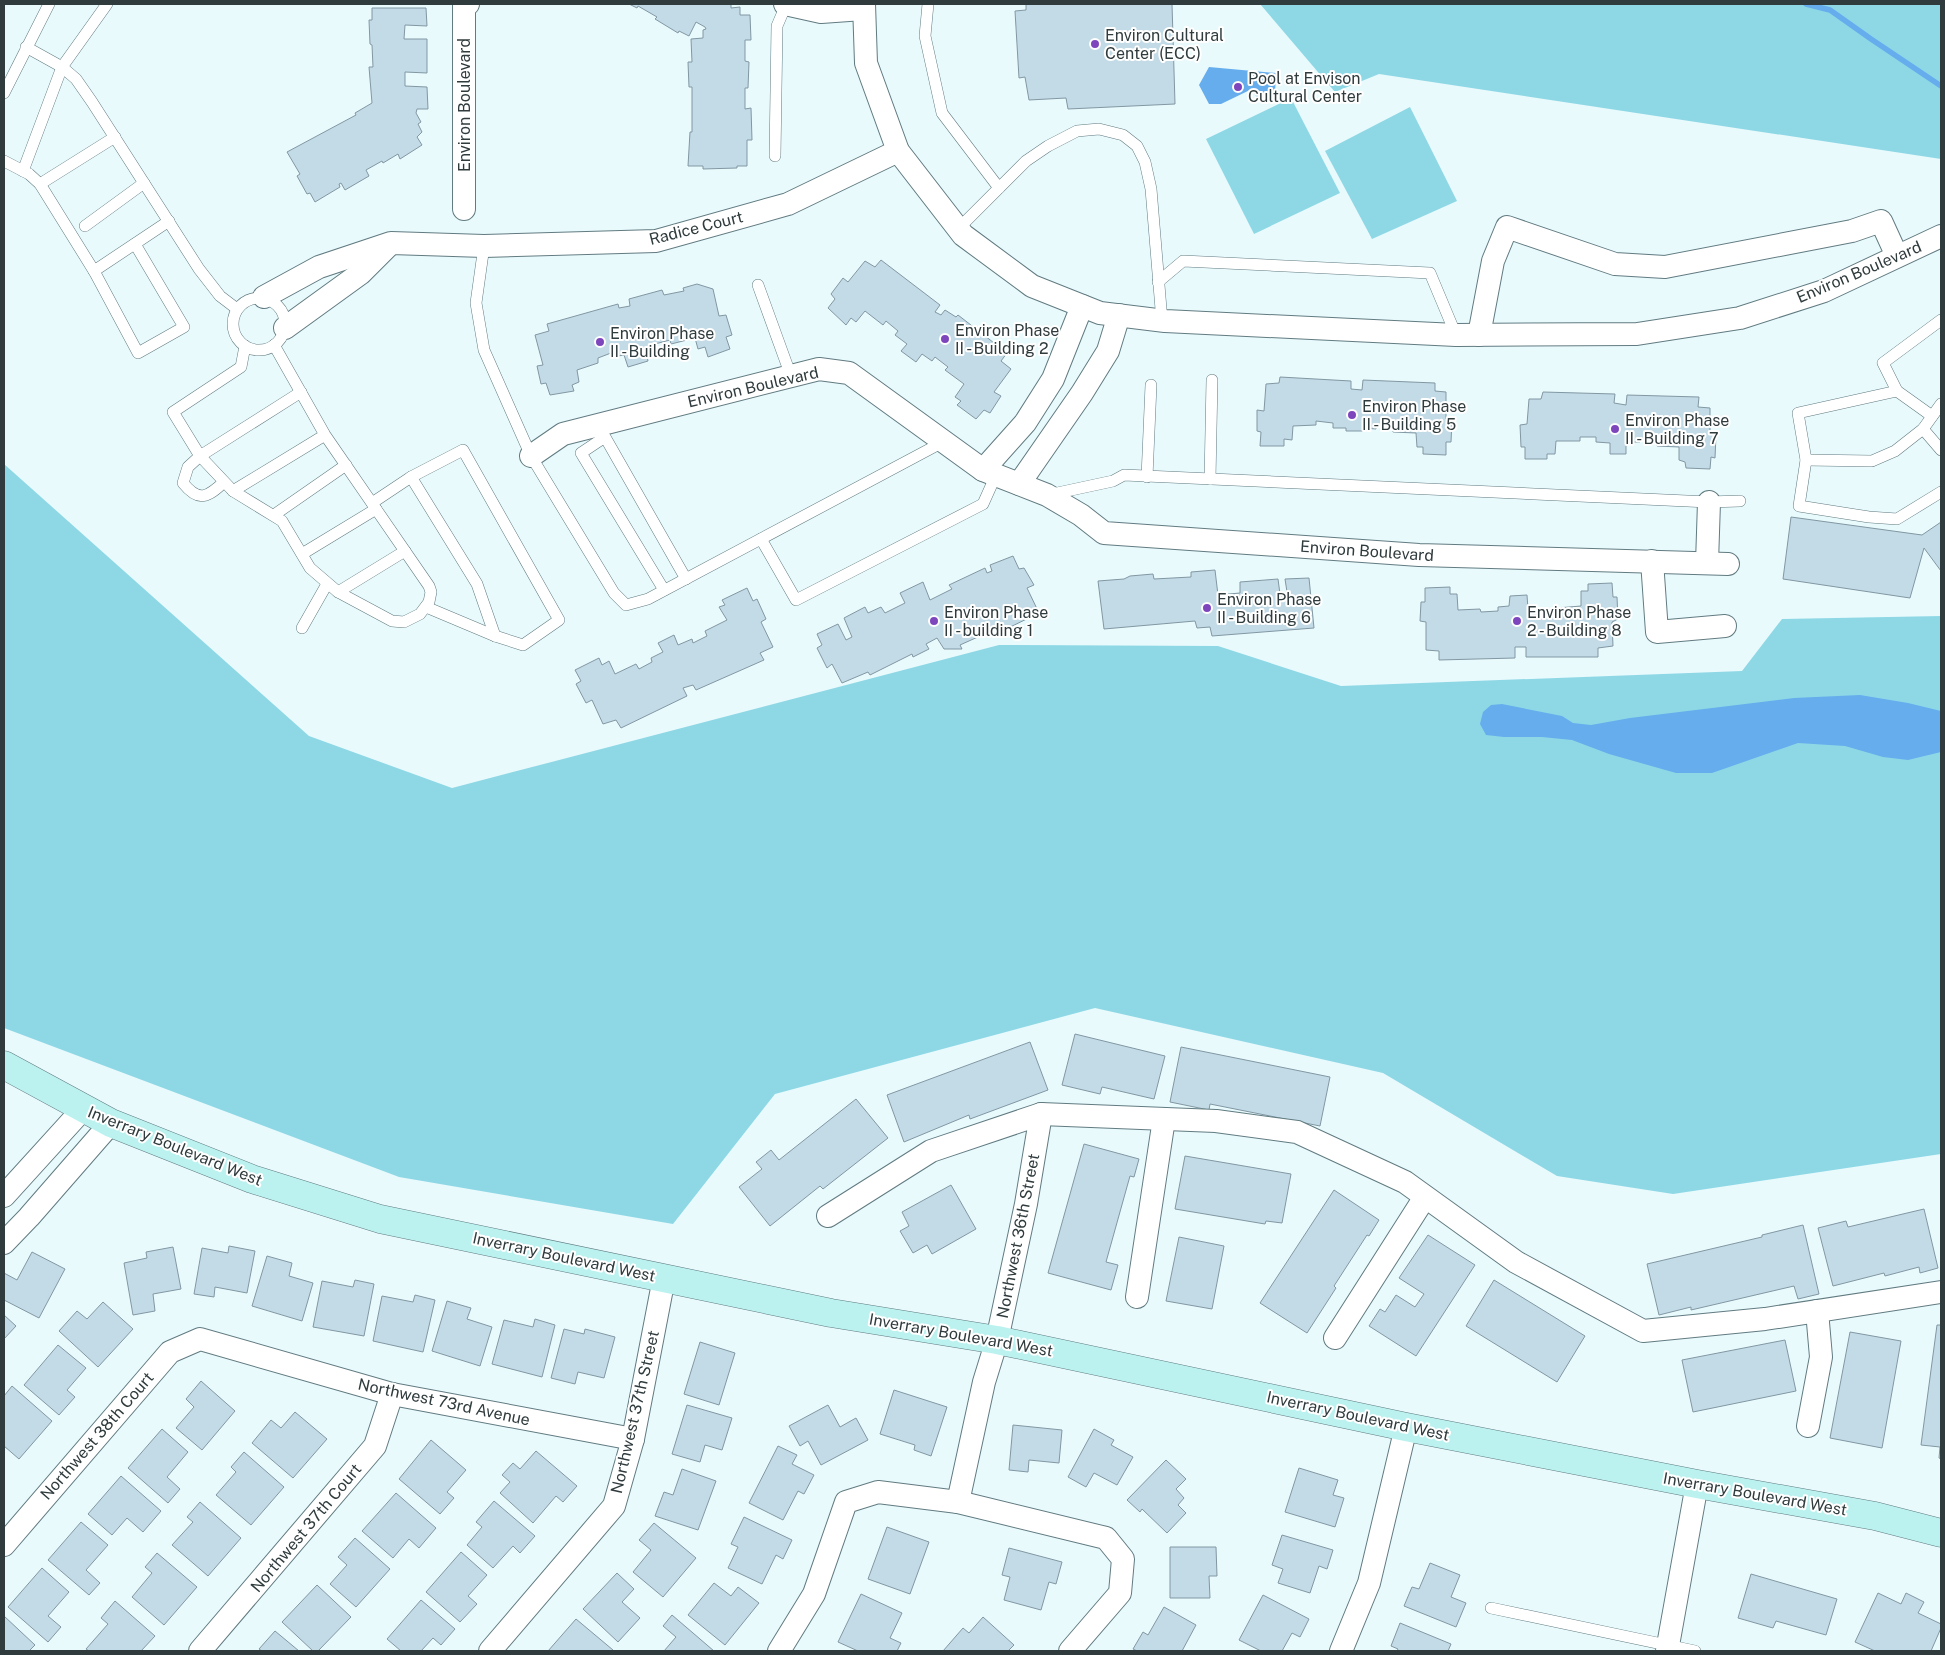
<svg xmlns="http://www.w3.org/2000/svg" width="1945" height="1655" font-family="'Public Sans',sans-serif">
<rect width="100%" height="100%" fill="#e9fafd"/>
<g fill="#8ed8e6">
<polygon points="1260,4 1941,4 1941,159 1379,74 1335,92"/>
<polygon points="1291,98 1340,193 1254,234 1206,139"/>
<polygon points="1410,107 1457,201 1372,239 1325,151"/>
<polygon points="4,464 309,736 452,788 999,645 1218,646 1341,686 1742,671 1782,619 1941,616 1941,1154 1673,1194 1557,1176 1383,1073 1095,1008 775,1094 673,1224 399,1177 4,1028"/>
</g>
<g fill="#65aded">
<polygon points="1209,67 1276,73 1275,94 1259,102 1252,89 1221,104 1209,104 1199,85"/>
<polygon points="1860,695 1908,703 1941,711 1941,752 1908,760 1883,757 1845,746 1798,743 1712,773 1676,773 1609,754 1572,740 1542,737 1504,737 1486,735 1480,724 1483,712 1491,705 1502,704 1562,716 1573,723 1591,725 1630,718 1794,698"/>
</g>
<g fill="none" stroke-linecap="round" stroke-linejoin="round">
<polyline stroke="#65aded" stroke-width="5.5" points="1806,4 1830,10 1871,39 1941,86"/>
</g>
<g fill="#c3dbe7" stroke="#8198a3">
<polygon points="629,4 731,4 731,8 740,7 740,15 750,15 751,40 745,40 745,61 749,62 748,88 745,88 745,109 751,108 752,140 747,140 747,166 737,166 737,168 703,169 703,166 688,166 690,132 692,132 692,87 689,87 688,62 692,62 691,39 703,38 703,30 706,29 705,27 696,22 689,36 679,31 678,33 655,19 657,17 638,6 637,8"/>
<polygon points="1026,4 1172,4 1175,104 1068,109 1066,98 1029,100 1025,77 1019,78 1015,11 1026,10"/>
<polygon points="372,8 426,8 427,26 405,25 404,39 427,39 427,73 405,72 405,86 427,87 428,109 417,109 416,113 421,122 418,124 422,132 417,137 422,145 400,159 398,154 383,163 382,161 366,170 369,176 345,190 341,183 339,184 340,187 315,202 310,193 307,194 297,176 300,174 287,152 356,115 355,113 372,103 369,67 373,67 372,45 370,44 369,20 372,20"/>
<polygon points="881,260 940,305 935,312 941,315 945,310 956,317 958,315 1007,353 1001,361 1011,369 994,392 1001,396 990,413 984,410 976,419 957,405 961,401 955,397 964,384 945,370 948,367 935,357 932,361 922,354 916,362 901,351 907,344 895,335 898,331 886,321 883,325 865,311 856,322 851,318 846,325 828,308 835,299 831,294 843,278 848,282 865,261 875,267"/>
<polygon points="697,284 713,289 719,316 726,315 732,335 726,337 730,349 708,357 705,347 698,349 695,338 671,344 670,340 655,344 656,349 646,352 648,361 628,367 624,355 612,357 611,353 598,358 598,363 577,370 579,382 572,385 574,391 550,395 546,383 541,384 537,366 543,365 535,335 549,331 547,324 618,304 619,308 630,306 629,299 662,290 664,295 684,291 683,288"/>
<polygon points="1280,377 1351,381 1351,389 1362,390 1363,380 1435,383 1435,391 1446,392 1446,419 1452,420 1451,442 1446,442 1446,455 1423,454 1423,447 1417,447 1416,433 1393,432 1392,425 1376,425 1376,429 1363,428 1363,431 1346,431 1346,428 1333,428 1333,423 1316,421 1316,425 1293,426 1292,440 1284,439 1284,446 1260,446 1261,432 1257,431 1257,410 1264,411 1266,384 1279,383"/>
<polygon points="1543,392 1615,394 1614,403 1626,405 1627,395 1699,397 1698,407 1710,408 1710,434 1716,435 1715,458 1711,457 1710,469 1686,468 1685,462 1679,460 1679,447 1657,446 1656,440 1640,438 1640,442 1626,442 1626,454 1610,454 1610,443 1596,442 1596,437 1580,437 1580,441 1556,441 1555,454 1547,454 1547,459 1525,459 1525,447 1521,447 1520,425 1527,424 1529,399 1541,399"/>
<polygon points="1791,517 1922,535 1941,522 1941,571 1924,548 1910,598 1783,579"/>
<polygon points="1013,556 1019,569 1024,568 1034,585 1027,588 1039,613 1002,631 1000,627 960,645 962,649 944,649 937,638 926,644 929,649 913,657 912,654 870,675 868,672 842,683 832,664 827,668 817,648 822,645 817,634 838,624 846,640 852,637 844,618 865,607 868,613 881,607 885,613 905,603 900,593 923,582 930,600 952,589 949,585 985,568 987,573 992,571 990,565"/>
<polygon points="1215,570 1218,595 1240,593 1240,582 1278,579 1280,594 1287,592 1285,579 1309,578 1314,628 1212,636 1210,627 1197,628 1195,621 1104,629 1098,581 1124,579 1130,576 1153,574 1154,579 1191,577 1191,572"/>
<polygon points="1612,583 1613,597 1617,597 1618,619 1612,622 1613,646 1598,648 1598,657 1526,657 1526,647 1515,647 1515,658 1439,660 1439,651 1426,650 1426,622 1420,621 1421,602 1425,602 1425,588 1450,587 1450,594 1457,594 1458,610 1480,609 1481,612 1498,611 1498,607 1509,606 1510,596 1527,595 1528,609 1541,608 1541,611 1557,610 1557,608 1581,606 1581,591 1588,591 1588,584"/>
<polygon points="747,588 753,601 757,599 766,619 761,622 773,647 760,653 764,660 696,690 693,685 683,688 687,696 621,728 616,720 603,724 592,700 586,703 576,684 581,681 575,670 599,658 602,665 609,661 615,674 636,664 639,669 652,662 651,658 663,652 658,643 674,635 678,645 692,639 693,643 707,636 705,631 727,620 719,607 725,605 722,600"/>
<polygon points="1075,1034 1165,1056 1154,1099 1102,1087 1100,1094 1062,1085"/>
<polygon points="1030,1042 1048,1090 970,1119 969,1115 904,1142 887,1095"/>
<polygon points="1181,1047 1330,1077 1320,1126 1210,1104 1209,1110 1170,1102"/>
<polygon points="856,1099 888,1138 823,1189 820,1186 770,1226 739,1187 762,1169 756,1162 771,1150 779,1160"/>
<polygon points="1084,1144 1139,1159 1134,1177 1130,1176 1106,1262 1118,1265 1111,1290 1048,1273"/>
<polygon points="1185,1156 1291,1174 1282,1223 1266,1221 1265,1224 1175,1209"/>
<polygon points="951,1185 976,1229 932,1254 927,1245 913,1253 900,1231 909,1226 902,1212"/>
<polygon points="1334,1190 1379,1220 1369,1236 1367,1235 1334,1286 1336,1288 1307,1333 1260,1303"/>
<polygon points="1924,1209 1938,1268 1920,1273 1919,1267 1885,1276 1884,1273 1833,1286 1818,1228 1846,1221 1848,1227"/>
<polygon points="1803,1225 1819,1294 1798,1299 1794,1286 1691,1310 1691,1307 1659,1315 1647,1264 1762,1237 1762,1235"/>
<polygon points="1428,1235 1475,1265 1416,1356 1369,1326 1380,1309 1385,1312 1396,1295 1415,1307 1424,1294 1399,1278"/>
<polygon points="1179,1237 1224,1246 1212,1309 1166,1301"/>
<polygon points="229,1246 255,1251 247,1293 215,1287 214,1297 194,1294 202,1248 228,1253"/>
<polygon points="173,1247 181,1289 153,1294 155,1311 133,1315 124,1263 147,1258 146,1252"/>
<polygon points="32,1252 65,1269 39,1318 4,1300 4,1273 17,1280"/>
<polygon points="267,1256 292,1263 289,1276 313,1283 302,1321 252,1306"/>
<polygon points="355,1280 374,1284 364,1336 313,1327 322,1281 353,1287"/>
<polygon points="1494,1280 1585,1336 1557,1382 1466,1326"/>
<polygon points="415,1295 435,1300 423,1352 373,1341 382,1296 413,1302"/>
<polygon points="447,1301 471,1308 467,1319 492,1327 480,1366 432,1351"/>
<polygon points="103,1302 133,1329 98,1367 59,1331 77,1311 87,1319"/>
<polygon points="4,1315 16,1326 4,1339"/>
<polygon points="535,1319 555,1325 542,1377 492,1364 504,1320 533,1327"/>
<polygon points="1937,1325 1941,1325 1941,1459 1939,1458 1940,1447 1921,1445"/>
<polygon points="564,1329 584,1334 585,1329 615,1337 604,1378 578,1372 575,1384 551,1378"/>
<polygon points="1850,1332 1901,1341 1882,1448 1830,1438"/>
<polygon points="1785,1340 1796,1391 1693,1412 1682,1360"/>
<polygon points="700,1342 735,1353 719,1405 684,1394"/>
<polygon points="58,1345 86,1368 67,1390 75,1397 59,1415 24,1385"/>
<polygon points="201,1381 235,1411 202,1450 176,1428 194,1407 186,1399"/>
<polygon points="12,1386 52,1421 19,1459 4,1446 4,1396"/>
<polygon points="894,1390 947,1407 931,1456 914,1450 915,1445 880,1434"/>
<polygon points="687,1405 732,1418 722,1450 705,1445 700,1462 672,1454"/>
<polygon points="828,1405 840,1427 856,1418 868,1440 821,1465 808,1441 800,1446 789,1426"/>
<polygon points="295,1412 327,1439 293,1478 252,1443 271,1420 281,1428"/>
<polygon points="1013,1425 1062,1430 1059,1463 1029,1460 1028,1472 1009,1470"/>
<polygon points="162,1429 188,1452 167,1477 180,1489 168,1503 128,1468"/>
<polygon points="1094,1429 1114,1440 1111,1445 1133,1457 1117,1485 1094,1473 1086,1487 1068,1477"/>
<polygon points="431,1440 466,1470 447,1492 454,1498 440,1514 399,1479"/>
<polygon points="778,1446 797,1455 792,1464 814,1475 804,1494 798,1491 783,1520 749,1503"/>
<polygon points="536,1451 577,1486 563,1502 556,1496 533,1523 500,1493 510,1482 502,1475 513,1463 520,1469"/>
<polygon points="244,1452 284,1487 251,1525 216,1495 236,1472 231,1467"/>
<polygon points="1166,1460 1186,1479 1176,1489 1184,1498 1178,1505 1186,1513 1167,1533 1142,1509 1140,1512 1127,1500"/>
<polygon points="1299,1468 1338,1480 1333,1495 1344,1498 1335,1527 1285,1512"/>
<polygon points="682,1469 716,1481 698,1530 655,1516 664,1492 673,1495"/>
<polygon points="121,1476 161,1511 143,1532 127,1518 112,1535 88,1514"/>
<polygon points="396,1493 436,1528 419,1548 409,1539 393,1558 362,1531"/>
<polygon points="494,1501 535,1536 520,1553 513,1546 493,1568 467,1545 482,1527 476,1522"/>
<polygon points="200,1502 241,1538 208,1576 172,1545 193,1522 187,1517"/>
<polygon points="744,1517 792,1540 783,1559 776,1555 762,1584 728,1568 738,1547 731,1544"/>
<polygon points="81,1522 108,1545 86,1570 100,1583 89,1595 48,1560"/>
<polygon points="654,1523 696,1558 663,1597 633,1572 651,1550 639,1540"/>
<polygon points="887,1527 929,1542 910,1594 868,1579"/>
<polygon points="1282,1535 1333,1550 1327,1569 1319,1566 1310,1593 1278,1583 1283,1569 1272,1565"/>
<polygon points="355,1538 390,1569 356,1607 330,1584 347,1565 338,1557"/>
<polygon points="1170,1547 1216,1547 1217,1576 1209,1576 1210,1598 1170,1598"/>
<polygon points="1009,1548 1062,1562 1056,1584 1049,1582 1041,1610 1004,1600 1010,1577 1002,1575"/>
<polygon points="461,1552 487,1575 468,1596 477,1604 460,1622 426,1592"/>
<polygon points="157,1553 197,1587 164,1625 132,1597 152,1573 145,1567"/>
<polygon points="1430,1563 1460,1575 1451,1597 1466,1603 1456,1627 1404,1606 1412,1587 1419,1589"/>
<polygon points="42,1568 69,1592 48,1616 61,1627 48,1642 8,1607"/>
<polygon points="617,1573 634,1589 622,1602 640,1618 618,1642 583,1609"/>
<polygon points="1751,1574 1837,1599 1826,1635 1776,1621 1773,1628 1738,1618"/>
<polygon points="714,1583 731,1596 738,1587 759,1603 725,1645 688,1615"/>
<polygon points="317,1585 351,1617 318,1651 313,1651 282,1622"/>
<polygon points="1878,1593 1901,1604 1906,1593 1924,1602 1918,1613 1941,1624 1941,1628 1931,1651 1875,1651 1855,1642"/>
<polygon points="861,1594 902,1613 890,1638 901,1643 897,1651 858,1651 838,1642"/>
<polygon points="1263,1595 1309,1619 1300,1637 1292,1633 1282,1651 1261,1651 1239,1640"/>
<polygon points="421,1600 455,1629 441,1645 433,1638 421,1651 401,1651 387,1639"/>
<polygon points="115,1601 155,1636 141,1651 89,1651 86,1649 108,1624 101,1618"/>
<polygon points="1164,1607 1196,1625 1182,1651 1137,1651 1133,1649 1143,1632 1148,1635"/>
<polygon points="672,1615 714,1651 664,1651 676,1637 663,1626"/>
<polygon points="4,1616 35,1645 29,1651 4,1651"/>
<polygon points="983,1617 1014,1645 1008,1651 943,1651 963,1628 969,1633"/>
<polygon points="576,1619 613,1650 612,1651 548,1651"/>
<polygon points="1400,1623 1451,1644 1448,1651 1397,1651 1398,1649 1391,1646"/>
<polygon points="275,1631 299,1651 262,1651 259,1649"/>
</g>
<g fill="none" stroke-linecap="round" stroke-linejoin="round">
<defs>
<g id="lane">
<polyline points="928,4 925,36 942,113 999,188"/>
<polyline points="26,47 62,67 76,79 92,102 199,269 220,296 237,309"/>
<polyline points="4,93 49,4"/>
<polyline points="775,156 777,26 786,5"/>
<polyline points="4,161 29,174 40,184 94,271 169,221"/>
<polyline points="23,171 62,67 107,4"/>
<polyline points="40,184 115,137"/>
<polyline points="85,226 144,183"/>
<polyline points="958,229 1026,161 1048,146 1077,131 1099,129 1123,135 1137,146 1145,162 1151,189 1162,321"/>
<polyline points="484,246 476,303 484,350 531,456 614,593 626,605 648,599 943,442"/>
<polyline points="94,271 138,353 184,327 135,244"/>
<polyline points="1158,282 1183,261 1430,273 1456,335"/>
<polyline points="758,285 791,376"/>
<circle cx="259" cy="324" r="26"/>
<polyline points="274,345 325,435 429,586 431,592 429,602 420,614 404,622 392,621 338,592 310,568 282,521 233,491 325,435"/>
<polyline points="245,346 241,367 173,412 200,456 301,392"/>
<polyline points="1897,391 1798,413 1806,460 1799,506 1869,517 1897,519 1941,492"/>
<polyline points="1932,416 1897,391 1883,363 1941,320"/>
<polyline points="1923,429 1941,450"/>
<polyline points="1806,460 1872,461 1895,451 1923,429 1941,404"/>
<polyline points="411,477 463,450 559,620 523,645 495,636 426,607"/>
<polyline points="1147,477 1151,385"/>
<polyline points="1210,479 1212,380"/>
<path d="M224,482C208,497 199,503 183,483L188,467L200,456L233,491"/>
<polyline points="1048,495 1113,481 1124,475 1709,502 1740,501"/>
<polyline points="372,503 411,477 477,584 495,636"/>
<polyline points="274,515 346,465"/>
<polyline points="761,539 796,600 983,504 996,475"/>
<polyline points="302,554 376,509"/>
<polyline points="664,590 581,453 605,437 686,579"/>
<polyline points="338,592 405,551"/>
<polyline points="302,628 327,584"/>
<polyline points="1491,1608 1695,1651"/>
</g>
<g id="street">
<polyline points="785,4 821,12 863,9"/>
<polyline points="864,4 866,63 898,151 963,235 1032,286 1100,313 1165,321 1456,335 1637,334 1740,318 1824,291 1941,236"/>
<polyline points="464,209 464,6 468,4"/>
<polyline points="264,297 319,267 391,243 484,246 656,241 788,204 898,151"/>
<polyline points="285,328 361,273 388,246"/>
<polyline points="1479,335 1493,261 1507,227 1615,264 1665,267 1852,231 1881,221 1897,256"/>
<polyline points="531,456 563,434 819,369 849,373 983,470 1047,495 1081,515 1104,533 1419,555 1728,564"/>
<polyline points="983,470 1025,423 1053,379 1082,306"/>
<polyline points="1019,484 1082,393 1108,351 1119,315"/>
<polyline points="1652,561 1657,632 1725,626"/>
<polyline points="1707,563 1709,502"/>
<polyline points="4,1196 83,1109"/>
<polyline points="828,1216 931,1151 1041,1114 1216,1121 1297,1132 1405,1182 1516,1262 1643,1331 1765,1319 1941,1292"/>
<polyline points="4,1243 29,1217 111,1123"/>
<polyline points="1137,1297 1164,1119"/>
<polyline points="1335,1338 1425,1197"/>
<polyline points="1808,1426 1821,1357 1817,1311"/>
<polyline points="958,1502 984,1382 997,1340 1026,1204 1041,1114"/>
<polyline points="4,1545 170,1352 200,1339 392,1394 633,1439"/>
<polyline points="200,1651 375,1446 392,1394"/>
<polyline points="490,1651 614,1506 633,1439 664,1278"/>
<polyline points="779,1651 814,1594 846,1502 878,1492 958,1502 1106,1538 1123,1559 1120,1593 1070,1651"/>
<polyline points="1341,1651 1369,1583 1406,1427"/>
<polyline points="1667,1651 1697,1484"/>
</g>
<polyline id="secondary" points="4,1065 111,1123 252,1179 380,1219 831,1313 997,1340 1406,1427 1697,1484 1875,1516 1941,1533"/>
</defs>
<use href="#lane" stroke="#617b80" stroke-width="12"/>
<use href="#street" stroke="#617b80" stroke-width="24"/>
<use href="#secondary" stroke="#617b80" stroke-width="29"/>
<use href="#lane" stroke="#fff" stroke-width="11"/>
<use href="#street" stroke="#fff" stroke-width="22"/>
<use href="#secondary" stroke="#bbf2f0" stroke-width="28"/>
</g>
<g fill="#7d46bd" stroke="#fff" stroke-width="2">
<circle cx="1095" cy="44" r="5"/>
<circle cx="1238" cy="87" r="5"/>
<circle cx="945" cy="339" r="5"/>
<circle cx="600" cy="342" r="5"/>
<circle cx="1352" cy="415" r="5"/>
<circle cx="1615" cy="429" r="5"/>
<circle cx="1207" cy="608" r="5"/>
<circle cx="934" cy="621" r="5"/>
<circle cx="1517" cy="621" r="5"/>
</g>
<g text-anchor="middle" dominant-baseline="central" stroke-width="4" stroke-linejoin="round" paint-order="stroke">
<g font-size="16" fill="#303b3d" stroke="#fff" text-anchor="start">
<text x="1105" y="35">Environ Cultural<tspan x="1105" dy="18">Center (ECC)</tspan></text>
<text x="1248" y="78">Pool at Envison<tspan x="1248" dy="18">Cultural Center</tspan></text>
<text x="955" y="330">Environ Phase<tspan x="955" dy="18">II - Building 2</tspan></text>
<text x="610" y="333">Environ Phase<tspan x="610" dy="18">II - Building</tspan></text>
<text x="1362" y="406">Environ Phase<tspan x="1362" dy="18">II - Building 5</tspan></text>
<text x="1625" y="420">Environ Phase<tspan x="1625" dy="18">II - Building 7</tspan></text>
<text x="1217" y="599">Environ Phase<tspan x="1217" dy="18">II - Building 6</tspan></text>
<text x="944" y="612">Environ Phase<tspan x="944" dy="18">II - building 1</tspan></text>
<text x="1527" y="612">Environ Phase<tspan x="1527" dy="18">2 - Building 8</tspan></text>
</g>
<g font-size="16" fill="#303b3d" stroke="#fff">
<text transform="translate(464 105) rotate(-90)">Environ Boulevard</text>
<text transform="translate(696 228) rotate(-14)">Radice Court</text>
<text transform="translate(1859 272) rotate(-23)">Environ Boulevard</text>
<text transform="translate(753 387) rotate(-13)">Environ Boulevard</text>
<text transform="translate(1367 551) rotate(4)">Environ Boulevard</text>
<text transform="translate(175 1146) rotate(22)">Inverrary Boulevard West</text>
<text transform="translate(1018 1236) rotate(-79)">Northwest 36th Street</text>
<text transform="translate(564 1257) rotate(12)">Inverrary Boulevard West</text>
<text transform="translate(961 1335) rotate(10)">Inverrary Boulevard West</text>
<text transform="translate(444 1402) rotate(12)">Northwest 73rd Avenue</text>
<text transform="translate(635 1412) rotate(-77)">Northwest 37th Street</text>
<text transform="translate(1358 1416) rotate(12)">Inverrary Boulevard West</text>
<text transform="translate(97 1436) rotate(-49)">Northwest 38th Court</text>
<text transform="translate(1755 1494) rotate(10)">Inverrary Boulevard West</text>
<text transform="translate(306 1528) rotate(-50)">Northwest 37th Court</text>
</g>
</g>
<rect width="1945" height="1655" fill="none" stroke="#303b3d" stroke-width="10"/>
</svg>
